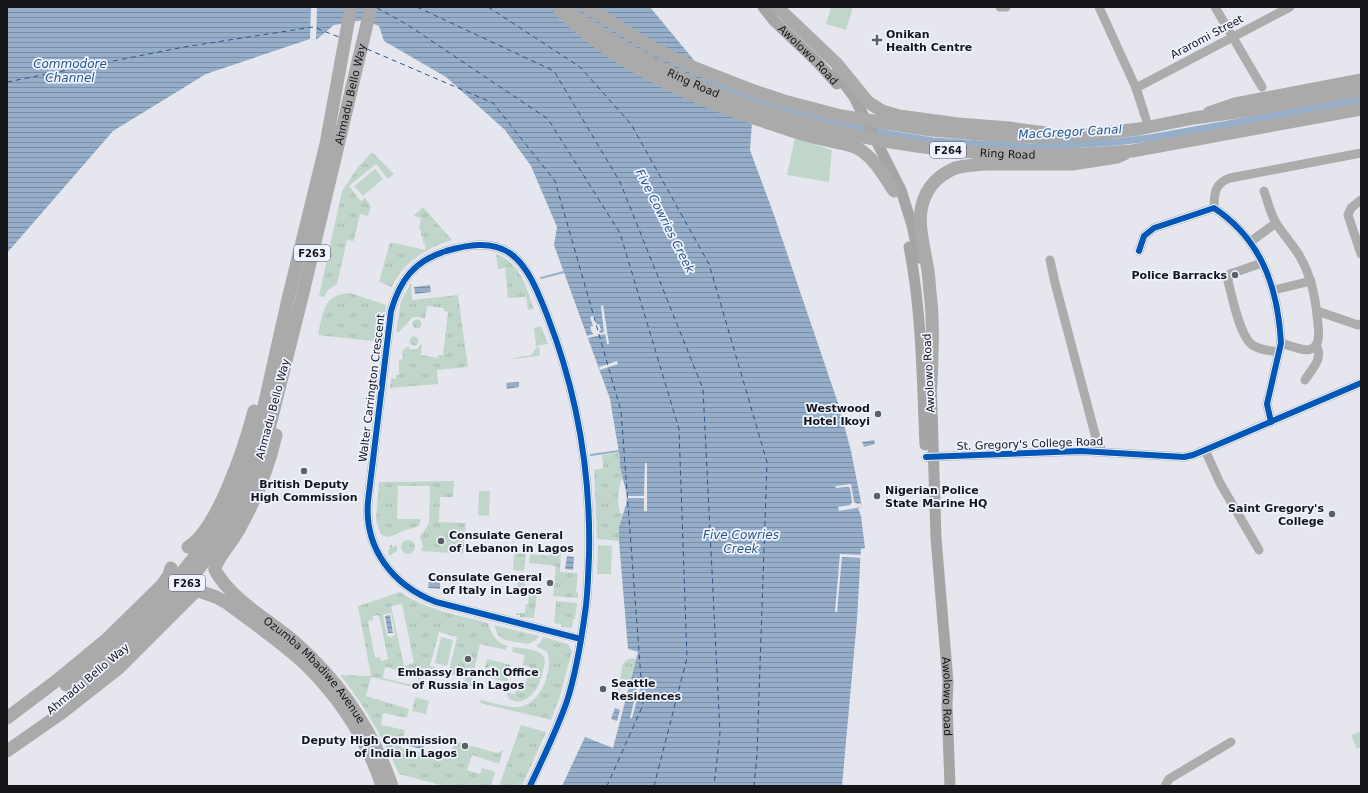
<svg xmlns="http://www.w3.org/2000/svg" width="1368" height="793" font-family="'DejaVu Sans',sans-serif">
<defs>
<pattern id="grass-tufts" width="24" height="20" patternUnits="userSpaceOnUse"><rect width="24" height="20" fill="#c1d6cb"/><path d="M3 7l-1-3M5 7V3M7 7l1-3M15 17l-1-3M17 17v-4M19 17l1-3" fill="none" stroke="#a5b7ae"/></pattern>
<pattern id="water-rules" width="6" height="5" patternUnits="userSpaceOnUse"><rect width="6" height="5" fill="#96aeca"/><path d="M0 2.5h6" fill="none" stroke="#798da3"/></pattern>
</defs>
<rect width="100%" height="100%" fill="#e6e7ee"/>
<g fill="url(#grass-tufts)" fill-rule="evenodd">
<polygon points="372,152 394,174 388,179 376,164 349,186 361,201 365,198 371,206 368,216 360,214 354,241 347,240 337,284 328,290 324,297 319,296 342,191 358,167"/>
<path d="M423,207L452,240C427,247 402,263 392,287L379,282L390,242L425,250L426,247L424,246L425,243H423V240L422,239L423,236H421V230H419L421,218L413,216Z"/>
<path d="M496,254C521,263 526,287 534,309L528,310L526,297L508,298L505,268L498,269Z"/>
<polygon points="411,283 412,300 458,295 468,367 437,370 438,384 390,388 391,378 396,379 396,375 399,375 399,361 403,358 402,351 408,346 410,349 417,349 422,343 421,355 438,358 438,355 443,355 448,312 444,311 444,308 427,306 425,319 418,317 413,317 399,332 396,332 401,301"/>
<path d="M350,293L386,305L380,342L318,335C323,313 323,294 350,293Z"/>
<circle cx="417" cy="324" r="4.5"/>
<polygon points="541,326 548,344 536,346 534,328"/>
<circle cx="414" cy="341" r="4.5"/>
<polygon points="537,347 539,347 540,354 538,356 513,359 513,358 531,355"/>
<path d="M619,453V461L623,480H621C618,492 617,502 620,513L623,514L619,527V541L597,539L594,470L603,468L602,455Z"/>
<path d="M454,481L453,497H440L439,522L466,523L463,554L421,551L423,546L420,537L429,523L430,486H398L397,519H421L419,526C414,528 409,528 403,531C395,534 388,541 380,533L376,519L379,482Z"/>
<circle cx="408" cy="547" r="7"/>
<polygon points="391,544 393,547 397,545 397,551 389,556 388,551"/>
<polygon points="550,549 561,549 560,572 578,573 576,592 578,593 578,598 553,596 556,566 529,563 530,554 550,556"/>
<polygon points="514,553 526,554 524,571 513,570"/>
<polygon points="518,579 525,580 524,592 537,594 534,618 520,617 520,615 516,615 516,613 525,613 526,604 528,604 529,596 520,595 520,591 517,591"/>
<path d="M400,592C426,610 458,615 488,623C492,634 495,642 507,646L506,650L480,644L471,683L481,686L480,688L464,685L465,678L426,668L425,672L421,671L417,688L371,677L366,696L409,709L407,718L383,713L381,725L405,730L401,748L428,754L429,751L450,758L454,741L497,753L503,750L499,764L472,755L467,770L480,774L482,768L495,772L491,786H445L399,774C383,738 365,706 340,675L371,676L358,606ZM402,604L414,663L404,666L391,606ZM391,613L395,635L390,638V636H387L383,615ZM379,615L388,659L381,661L380,657L375,658L368,621L373,620V616ZM439,632L457,637L449,671L430,666ZM385,667L419,675L417,686L383,678Z"/>
<polygon points="556,601 577,603 575,619 573,619 572,628 561,627 561,624 554,623"/>
<polygon points="494,625 539,636 536,640 528,644 504,640 498,635"/>
<path d="M543,637L568,644L572,651L560,696L551,720L480,703L481,700C492,702 507,708 518,707C539,707 555,669 547,652L536,646L540,643Z"/>
<path d="M513,647C524,649 543,648 545,661C542,679 537,699 517,702L509,699L506,692L515,694L517,689L524,690L530,667L522,665L525,655L512,652Z"/>
<polygon points="632,658 636,659 629,685 622,687 618,694 617,694 620,682 622,665 628,659"/>
<path d="M487,659L511,665L507,682L483,676ZM490,666L496,667L493,678L488,676Z"/>
<polygon points="415,697 429,701 426,714 412,711"/>
<polygon points="521,725 546,732 522,786 499,786"/>
</g>
<g fill="#c1d6cb">
<polygon points="831,7 853,7 846,30 826,24"/>
<polygon points="795,138 832,150 829,182 787,175"/>
<polygon points="375,169 383,179 363,196 354,186"/>
<polygon points="479,491 490,491 489,516 478,515"/>
<polygon points="598,545 612,546 611,574 597,574"/>
<polygon points="441,637 453,640 447,666 435,663"/>
<polygon points="1361,731 1361,747 1357,749 1351,735"/>
</g>
<g fill="url(#water-rules)">
<polygon points="7,7 650,7 712,82 744,118 752,123 750,150 774,215 839,406 851,451 862,507 858,508 861,516 865,548 861,549 857,620 842,786 562,786 585,737 613,748 638,652 628,649 619,541 619,527 626,505 627,496 620,467 619,453 610,399 554,245 557,227 531,166 505,130 446,77 384,41 379,26 364,20 334,25 316,40 310,39 206,74 113,131 7,253"/>
<polygon points="430,285 431,292 415,294 414,287"/>
<polygon points="519,382 519,387 507,389 506,383"/>
<polygon points="874,440 875,444 864,447 862,442"/>
<polygon points="567,556 574,557 573,570 565,569"/>
<polygon points="429,581 440,583 440,589 428,588"/>
<polygon points="390,615 393,633 388,633 385,616"/>
<polygon points="615,708 620,710 617,721 611,719"/>
<polygon points="411,738 425,742 423,749 409,746"/>
</g>
<g fill="#e6e7ee">
<polygon points="311,7 317,7 316,40 310,39"/>
<polygon points="603,305 609,344 607,344 605,334 588,338 587,336 594,334 593,333 592,333 590,327 593,326 590,317 594,316 597,325 599,324 601,330 599,331 600,333 604,332 601,306"/>
<polygon points="617,361 618,364 600,370 599,367"/>
<polygon points="645,463 647,463 647,511 644,511 644,498 627,498 627,496 644,496"/>
<polygon points="851,484 854,502 858,504 861,503 862,507 839,511 838,507 850,505 852,502 850,488 848,487 836,488 835,486"/>
<polygon points="840,554 862,555 862,558 842,557 837,612 835,612"/>
<polygon points="639,684 641,685 632,718 630,718 637,689 629,687 629,685 638,687"/>
</g>
<g fill="none" stroke-linecap="round" stroke-linejoin="round">
<g stroke="#96aeca" stroke-width="2">
<polyline points="541,278 564,272"/>
<polyline points="591,455 619,451"/>
</g>
<polyline stroke="#96aeca" stroke-width="7" points="712,82 794,113 889,134 933,141 1031,147 1116,142 1150,138 1361,100"/>
<g stroke="#2a578b" stroke-width="1" stroke-dasharray="5 4" stroke-linecap="butt">
<polyline points="417,7 554,71 620,182 703,389 720,733 714,786"/>
<polyline points="488,7 580,67 631,124 709,264 767,462 757,754 754,786"/>
<polyline points="377,8 408,25 548,119 620,233 679,429 687,658 654,786"/>
<polyline points="367,49 493,103 555,181 621,411 643,705 607,786"/>
<polyline points="7,82 184,47 313,27 339,37"/>
</g>
<g stroke="#adacac" stroke-width="9">
<polyline points="1000,7 1006,7"/>
<polyline points="1099,7 1136,88 1146,119"/>
<polyline points="1215,7 1262,87"/>
<polyline points="1136,88 1290,7"/>
<path d="M1264,191C1268,202 1270,213 1276,223C1283,234 1292,244 1299,255C1312,277 1316,300 1318,325C1319,333 1320,346 1311,349C1305,352 1288,345 1281,343"/>
<polyline points="1361,200 1351,208 1348,215 1361,254"/>
<path d="M1214,208C1214,193 1215,183 1230,178L1361,153"/>
<polyline points="1250,242 1276,223"/>
<path d="M1139,251L1144,236L1154,228L1214,208C1262,240 1278,288 1281,343L1267,404L1271,422"/>
<polyline points="1050,260 1055,283 1096,438 1102,451"/>
<path d="M1262,263L1230,274L1228,281C1232,296 1240,339 1254,346C1261,350 1271,351 1279,352"/>
<polyline points="1274,290 1311,281"/>
<polyline points="1317,311 1358,325 1361,324"/>
<path d="M1305,380C1312,368 1324,359 1316,345"/>
<polyline points="1205,450 1220,483 1259,550"/>
<polyline points="926,457 1081,451 1184,457 1193,455 1205,450 1361,383"/>
<path d="M530,786C543,758 557,730 567,701C576,673 581,642 585,613C588,594 588,575 589,556C591,473 577,392 547,315C539,295 529,267 511,254C492,240 467,245 446,251C414,261 400,280 391,311L368,501C364,548 392,585 436,602L581,639"/>
<polyline points="1165,786 1169,779 1231,742"/>
</g>
<g stroke="#a5a5a5" stroke-width="11">
<path id="s1" d="M763,7L774,21L818,63L837,84"/>
<polyline points="836,73 854,97 901,190 912,225 919,258"/>
<path d="M909,247C922,312 922,379 925,445"/>
<path id="s2" d="M931,378L936,538L948,682L947,705L950,786"/>
</g>
<g stroke="#aaaaab" stroke-width="13">
<polyline points="777,7 837,64 868,102 882,111 899,116 958,124 1009,128 1046,133"/>
<path d="M560,10C618,68 701,102 778,126C795,132 812,137 830,141C840,143 850,144 859,149C875,159 884,176 894,191"/>
<polyline points="1209,113 1235,104 1361,80"/>
<path d="M931,386C932,355 934,323 930,292C929,283 929,274 927,265C922,237 913,210 931,186C937,178 946,172 955,168C965,165 976,165 985,164H1072L1117,157L1124,154"/>
<polyline points="257,437 288,299 326,144 351,7"/>
<path id="s3" d="M265,445L302,297L371,7"/>
<path d="M188,547C218,529 245,445 254,411"/>
<path d="M215,568C221,552 235,540 242,524C257,496 269,466 276,435"/>
<path id="s4" d="M215,570C232,601 270,620 296,643C340,682 373,731 392,786"/>
<path d="M199,591L216,597L227,603C252,622 280,641 304,663C339,697 367,740 382,786"/>
<polyline points="7,718 56,681 107,639 161,586 169,575 171,568"/>
<polyline points="7,751 63,712 119,668 196,591"/>
</g>
<g stroke="#aaaaab" stroke-width="13">
<path id="s5" d="M561,7C591,27 621,48 653,64C800,140 968,165 1132,151L1361,109"/>
<polyline points="587,7 651,47 695,68 754,91 784,101 841,116 931,130 1006,136 1037,137 1097,134 1139,129 1194,118 1258,109 1361,90"/>
<path d="M66,685C131,629 196,571 235,493C244,475 250,455 257,437"/>
<polyline points="73,693 144,632 173,601 216,547 235,517 247,493 265,445"/>
</g>
<defs>
<g id="cycleway">
<path d="M1139,251L1144,236L1154,228L1214,208C1262,240 1278,288 1281,343L1267,404L1271,422"/>
<polyline points="926,457 1081,451 1184,457 1193,455 1205,450 1361,383"/>
<path d="M530,786C543,758 557,730 567,701C576,673 581,642 585,613C588,594 588,575 589,556C591,473 577,392 547,315C539,295 529,267 511,254C492,240 467,245 446,251C414,261 400,280 391,311L368,501C364,548 392,585 436,602L581,639"/>
</g>
</defs>
<use href="#cycleway" stroke="#eff3ff" stroke-width="8"/>
<use href="#cycleway" stroke="#0057b8" stroke-width="6"/>
</g>
<g fill="#5e5f64" stroke="#eff3ff" stroke-width="1.5">
<path d="M875 34h4v4h4v4h-4v4h-4v-4h-4v-4h4z"/>
<circle cx="1235" cy="275" r="4"/>
<circle cx="878" cy="414" r="4"/>
<circle cx="304" cy="471" r="4"/>
<circle cx="877" cy="496" r="4"/>
<circle cx="1332" cy="514" r="4"/>
<circle cx="441" cy="541" r="4"/>
<circle cx="550" cy="583" r="4"/>
<circle cx="468" cy="659" r="4"/>
<circle cx="603" cy="689" r="4"/>
<circle cx="465" cy="746" r="4"/>
</g>
<g text-anchor="middle" dominant-baseline="central" stroke-width="3.5" stroke-linejoin="round" paint-order="stroke">
<g fill="#eff3ff" stroke="#56585f" stroke-width="1">
<rect x="930" y="142" width="36" height="16" rx="3"/>
<rect x="294" y="245" width="36" height="16" rx="3"/>
<rect x="169" y="575" width="36" height="16" rx="3"/>
</g>
<g font-size="10" font-weight="bold" fill="#15161a">
<text x="948" y="150">F264</text>
<text x="312" y="253">F263</text>
<text x="187" y="583">F263</text>
</g>
<g font-size="11" font-weight="bold" fill="#15161a" stroke="#eff3ff" text-anchor="end">
<text x="886" y="34" text-anchor="start">Onikan<tspan x="886" dy="13">Health Centre</tspan></text>
<text x="1227" y="275">Police Barracks</text>
<text x="870" y="408">Westwood<tspan x="870" dy="13">Hotel Ikoyi</tspan></text>
<text x="304" y="484" text-anchor="middle">British Deputy<tspan x="304" dy="13">High Commission</tspan></text>
<text x="885" y="490" text-anchor="start">Nigerian Police<tspan x="885" dy="13">State Marine HQ</tspan></text>
<text x="1324" y="508">Saint Gregory's<tspan x="1324" dy="13">College</tspan></text>
<text x="449" y="535" text-anchor="start">Consulate General<tspan x="449" dy="13">of Lebanon in Lagos</tspan></text>
<text x="542" y="577">Consulate General<tspan x="542" dy="13">of Italy in Lagos</tspan></text>
<text x="468" y="672" text-anchor="middle">Embassy Branch Office<tspan x="468" dy="13">of Russia in Lagos</tspan></text>
<text x="611" y="683" text-anchor="start">Seattle<tspan x="611" dy="13">Residences</tspan></text>
<text x="457" y="740">Deputy High Commission<tspan x="457" dy="13">of India in Lagos</tspan></text>
</g>
<g font-size="11" fill="#15161a" stroke="#eff3ff">
<text transform="translate(1207 37) rotate(-28)">Araromi Street</text>
<text stroke="none"><textPath href="#s1" startOffset="66">Awolowo Road</textPath></text>
<text stroke="none"><textPath href="#s5" startOffset="153">Ring Road</textPath></text>
<text stroke="none"><textPath href="#s3" startOffset="361">Ahmadu Bello Way</textPath></text>
<text stroke="none"><textPath href="#s5" startOffset="477">Ring Road</textPath></text>
<text transform="translate(929 373) rotate(-93)">Awolowo Road</text>
<text transform="translate(372 388) rotate(-83)">Walter Carrington Crescent</text>
<text transform="translate(273 409) rotate(-75)">Ahmadu Bello Way</text>
<text transform="translate(1030 444) rotate(-2)">St. Gregory's College Road</text>
<text stroke="none"><textPath href="#s4" startOffset="142">Ozumba Mbadiwe Avenue</textPath></text>
<text transform="translate(88 679) rotate(-40)">Ahmadu Bello Way</text>
<text stroke="none"><textPath href="#s2" startOffset="319">Awolowo Road</textPath></text>
</g>
<g font-size="12" font-style="italic" fill="#2a578b" stroke="#eff3ff">
<text x="70" y="64">Commodore<tspan x="70" dy="14">Channel</tspan></text>
<text transform="translate(1070 132) rotate(-3)">MacGregor Canal</text>
<text transform="translate(665 221) rotate(63)">Five Cowries Creek</text>
<text x="741" y="535">Five Cowries<tspan x="741" dy="14">Creek</tspan></text>
</g>
</g>
<rect width="1368" height="793" fill="none" stroke="#15161a" stroke-width="16"/>
</svg>
